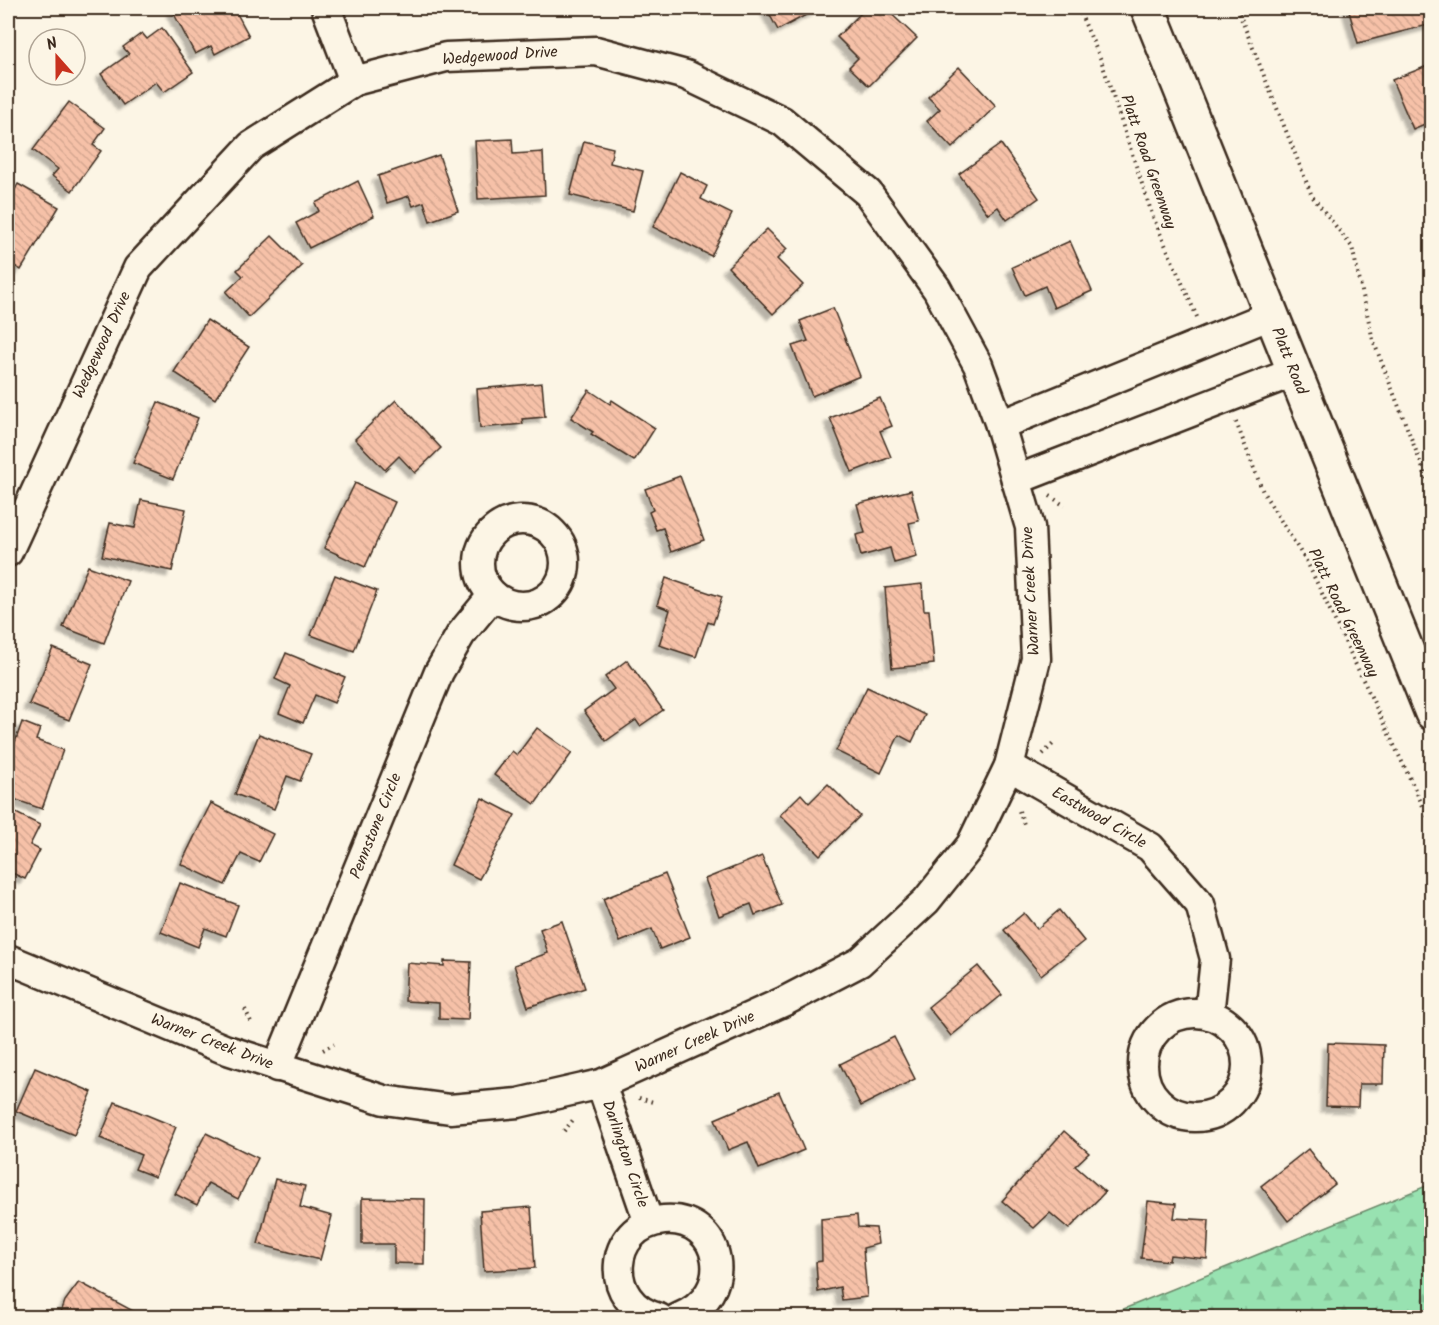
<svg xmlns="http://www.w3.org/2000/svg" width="1439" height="1325" font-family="Kalam,sans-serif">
<defs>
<pattern id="forest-firs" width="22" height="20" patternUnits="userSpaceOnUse" patternTransform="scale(1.5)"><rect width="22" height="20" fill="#98e2b1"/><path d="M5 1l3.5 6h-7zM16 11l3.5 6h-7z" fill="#84c298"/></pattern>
<pattern id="building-back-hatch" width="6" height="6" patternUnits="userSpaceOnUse" patternTransform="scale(1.5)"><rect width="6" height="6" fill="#f6c1a8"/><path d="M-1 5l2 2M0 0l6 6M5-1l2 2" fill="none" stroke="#d4a690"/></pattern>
<filter id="shadow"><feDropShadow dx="-5.5" dy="5.5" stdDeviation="1.5" flood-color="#0004"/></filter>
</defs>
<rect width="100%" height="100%" fill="#fcf5e5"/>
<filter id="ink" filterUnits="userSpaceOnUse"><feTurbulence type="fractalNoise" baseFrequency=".0167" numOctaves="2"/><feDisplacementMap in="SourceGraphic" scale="12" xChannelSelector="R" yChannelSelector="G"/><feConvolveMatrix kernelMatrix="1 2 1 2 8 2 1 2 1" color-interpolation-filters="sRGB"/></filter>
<g filter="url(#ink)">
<polygon fill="url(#forest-firs)" stroke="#6a8668" stroke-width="1.5" points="1431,1184 1431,1317 1104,1317"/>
<g fill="url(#building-back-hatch)" stroke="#3b2a1e" stroke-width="1.5" filter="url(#shadow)">
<polygon points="177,8 234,8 249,36 215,54 211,46 195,54 172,10"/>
<polygon points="766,8 819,8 778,30"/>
<polygon points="866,8 885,8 917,38 869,86 849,67 858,58 837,37"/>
<polygon points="1348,8 1432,8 1432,24 1358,43"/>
<polygon points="162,28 193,72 164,92 156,82 123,105 101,74 129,54 123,47 142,33 147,39"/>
<polygon points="1432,64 1432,121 1413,129 1392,80"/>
<polygon points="959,67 996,106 952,148 927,121 940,109 928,97"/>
<polygon points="69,102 105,128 93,145 101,151 72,191 52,176 58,169 33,150"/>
<polygon points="512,139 513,154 543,152 545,195 478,199 475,141"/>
<polygon points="584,141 613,148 610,163 643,171 633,211 570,195"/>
<polygon points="1001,144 1039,198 1007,220 998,207 988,214 959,174"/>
<polygon points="439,155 458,211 430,221 424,202 413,206 409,196 387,203 378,176"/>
<polygon points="680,172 707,186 701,199 732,214 711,256 653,227"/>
<polygon points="358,181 374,216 309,248 296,223 319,211 315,203"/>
<polygon points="18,184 59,207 21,270 8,262 8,202"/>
<polygon points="767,229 787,249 777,259 803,285 773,314 728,267"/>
<polygon points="272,236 302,266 249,317 226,292 243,276 237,270"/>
<polygon points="1070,241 1092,291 1054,308 1045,286 1025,295 1012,267"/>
<polygon points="833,308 860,376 812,396 792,346 808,341 800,321"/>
<polygon points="207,320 249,347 215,399 174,372"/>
<polygon points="542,383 545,417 522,419 523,424 480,428 477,389"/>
<polygon points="589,390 610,404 612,400 655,428 634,461 591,434 593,432 571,418"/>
<polygon points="880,398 892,426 880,431 891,457 852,472 830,418"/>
<polygon points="396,400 441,448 415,473 399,456 385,470 355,439"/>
<polygon points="158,402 198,418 173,479 133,463"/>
<polygon points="680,476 704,540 671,552 663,528 656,530 649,512 653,510 645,489"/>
<polygon points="355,483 395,502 365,567 324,548"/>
<polygon points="911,490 919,521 909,523 917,557 894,563 890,548 861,556 856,535 865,533 857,504"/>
<polygon points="141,500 186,509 172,571 102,556 110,523 135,528"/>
<polygon points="88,566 128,581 104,643 63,627"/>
<polygon points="335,575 377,591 354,651 311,635"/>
<polygon points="666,578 722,597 713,624 708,622 696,657 659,645 670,610 657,605"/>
<polygon points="922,584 924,610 929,610 934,664 892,668 885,588"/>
<polygon points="53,648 92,664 69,720 29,704"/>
<polygon points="286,653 345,677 334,703 315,695 303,723 279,713 290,686 275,679"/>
<polygon points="627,660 663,710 640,726 636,720 606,741 584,711 614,689 605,677"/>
<polygon points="867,687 925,715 912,742 899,735 881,773 836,751"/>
<polygon points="22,722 40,729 36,740 63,750 42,809 8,797 8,763"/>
<polygon points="537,728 572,753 535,804 494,775 512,751 517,755"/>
<polygon points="259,734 311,754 300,781 287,776 274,809 235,794"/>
<polygon points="828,784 860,816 820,855 780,815 801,794 809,803"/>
<polygon points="482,798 515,815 479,879 451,865"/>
<polygon points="211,803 273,834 259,862 241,854 225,885 181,864"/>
<polygon points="8,809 40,825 30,845 40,850 25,879 8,871"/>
<polygon points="762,856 782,905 755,915 751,904 719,916 705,879"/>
<polygon points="665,874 690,937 660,949 652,929 620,942 603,899"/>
<polygon points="180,883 238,905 226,936 205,928 198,947 161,932"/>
<polygon points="1059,910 1084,941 1041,975 1004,930 1024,913 1037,929"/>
<polygon points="562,921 585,988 528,1007 514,965 548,953 540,929"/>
<polygon points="444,961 471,962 468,1020 439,1019 439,1003 405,1001 407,963 444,966"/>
<polygon points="978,966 1002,995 951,1036 928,1007"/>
<polygon points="894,1037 915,1079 861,1106 840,1064"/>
<polygon points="1328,1043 1384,1045 1383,1084 1359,1084 1358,1107 1326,1106"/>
<polygon points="35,1068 92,1092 74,1135 16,1111"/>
<polygon points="779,1092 804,1150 759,1169 748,1142 728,1150 715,1119"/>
<polygon points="115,1102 176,1127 155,1177 135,1169 141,1155 100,1138"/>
<polygon points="1064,1131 1089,1153 1075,1166 1105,1192 1069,1229 1050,1213 1034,1228 1002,1201"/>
<polygon points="206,1133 258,1158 238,1199 208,1183 197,1205 175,1194"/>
<polygon points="1308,1149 1335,1184 1288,1221 1261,1186"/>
<polygon points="275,1179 305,1186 300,1207 332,1216 320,1260 258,1244"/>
<polygon points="362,1198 425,1199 424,1264 394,1263 394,1244 362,1244"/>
<polygon points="1148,1201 1176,1204 1174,1218 1209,1220 1207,1259 1170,1255 1169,1261 1141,1258"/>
<polygon points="531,1207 535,1268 484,1271 480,1211"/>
<polygon points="857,1215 858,1227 876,1228 878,1244 863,1248 867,1297 842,1300 840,1287 818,1292 816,1262 822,1261 821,1219"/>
<polygon points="79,1282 135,1312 132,1318 59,1318 65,1301"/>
</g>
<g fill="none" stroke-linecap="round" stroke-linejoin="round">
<defs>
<g id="street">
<polyline points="326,8 354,81"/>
<polyline points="1000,425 1271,315"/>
<polyline points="1016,480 1294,372"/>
<circle cx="522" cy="563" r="43"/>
<polyline points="8,552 138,268 251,146 354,81 446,57 596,51 686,75 782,121 868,193 937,289 978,365 1000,425 1030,527 1036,659 1009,766 971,845 926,901 860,962 785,1001 601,1084 518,1103 450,1109 384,1100 224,1049 8,959"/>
<polyline points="1009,766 1150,847 1200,904 1215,959 1209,1015"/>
<circle cx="1195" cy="1065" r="52"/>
<polyline points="277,1067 439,672 461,634 493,595"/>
<polyline points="601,1084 649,1223"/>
<path d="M659,1318C602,1304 607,1225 664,1220C722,1215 739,1295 678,1318"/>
</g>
<polyline id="secondary" points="1148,8 1432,713"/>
</defs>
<use href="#street" stroke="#3b2a1e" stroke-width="33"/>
<use href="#secondary" stroke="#3b2a1e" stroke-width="38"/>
<g stroke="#3b2a1e" stroke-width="4" stroke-dasharray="1.5 4.5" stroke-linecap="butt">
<polyline points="1078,8 1101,60 1153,217 1197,317"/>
<polyline points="1237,8 1312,196 1352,247 1373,340 1432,492"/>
<polyline points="1236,422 1263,492 1308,564 1432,825"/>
<polyline points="1050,496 1065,506"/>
<polyline points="1043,754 1054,743"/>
<polyline points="1019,811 1025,827"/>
<polyline points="245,1009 252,1024"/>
<polyline points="323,1050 334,1044"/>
<polyline points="639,1098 653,1102"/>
<polyline points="564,1131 573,1120"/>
</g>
<use href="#street" stroke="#fcf5e5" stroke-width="28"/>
<use href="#secondary" stroke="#fcf5e5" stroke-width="33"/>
</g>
</g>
<g text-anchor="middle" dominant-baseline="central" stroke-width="5" stroke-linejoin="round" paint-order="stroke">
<g font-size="16" fill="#3b2a1e" stroke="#fcf5e5">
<text transform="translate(500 56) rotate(-4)">Wedgewood Drive</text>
<text transform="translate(1148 162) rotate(71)">Platt Road Greenway</text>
<text transform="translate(102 345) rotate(-65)">Wedgewood Drive</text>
<text transform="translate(1289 361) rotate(68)">Platt Road</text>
<text transform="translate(1031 591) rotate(-93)">Warner Creek Drive</text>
<text transform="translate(1343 613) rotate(64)">Platt Road Greenway</text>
<text transform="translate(1099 818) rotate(30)">Eastwood Circle</text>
<text transform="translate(376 826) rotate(-68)">Pennstone Circle</text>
<text transform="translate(212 1042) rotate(21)">Warner Creek Drive</text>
<text transform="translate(695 1042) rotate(-24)">Warner Creek Drive</text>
<text transform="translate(625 1154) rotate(71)">Darlington Circle</text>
</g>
</g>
<rect width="1439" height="1325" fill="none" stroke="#fcf5e5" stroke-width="30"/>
<rect x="15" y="15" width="1409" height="1295" fill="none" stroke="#3b2a1e" stroke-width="2" filter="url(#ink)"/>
<g transform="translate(57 57) rotate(339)"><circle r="28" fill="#fcf5e5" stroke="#afa495" stroke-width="1.5"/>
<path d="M0-4.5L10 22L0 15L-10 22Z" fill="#c8321e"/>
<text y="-9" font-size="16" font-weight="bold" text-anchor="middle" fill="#3b2a1e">N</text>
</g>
</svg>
